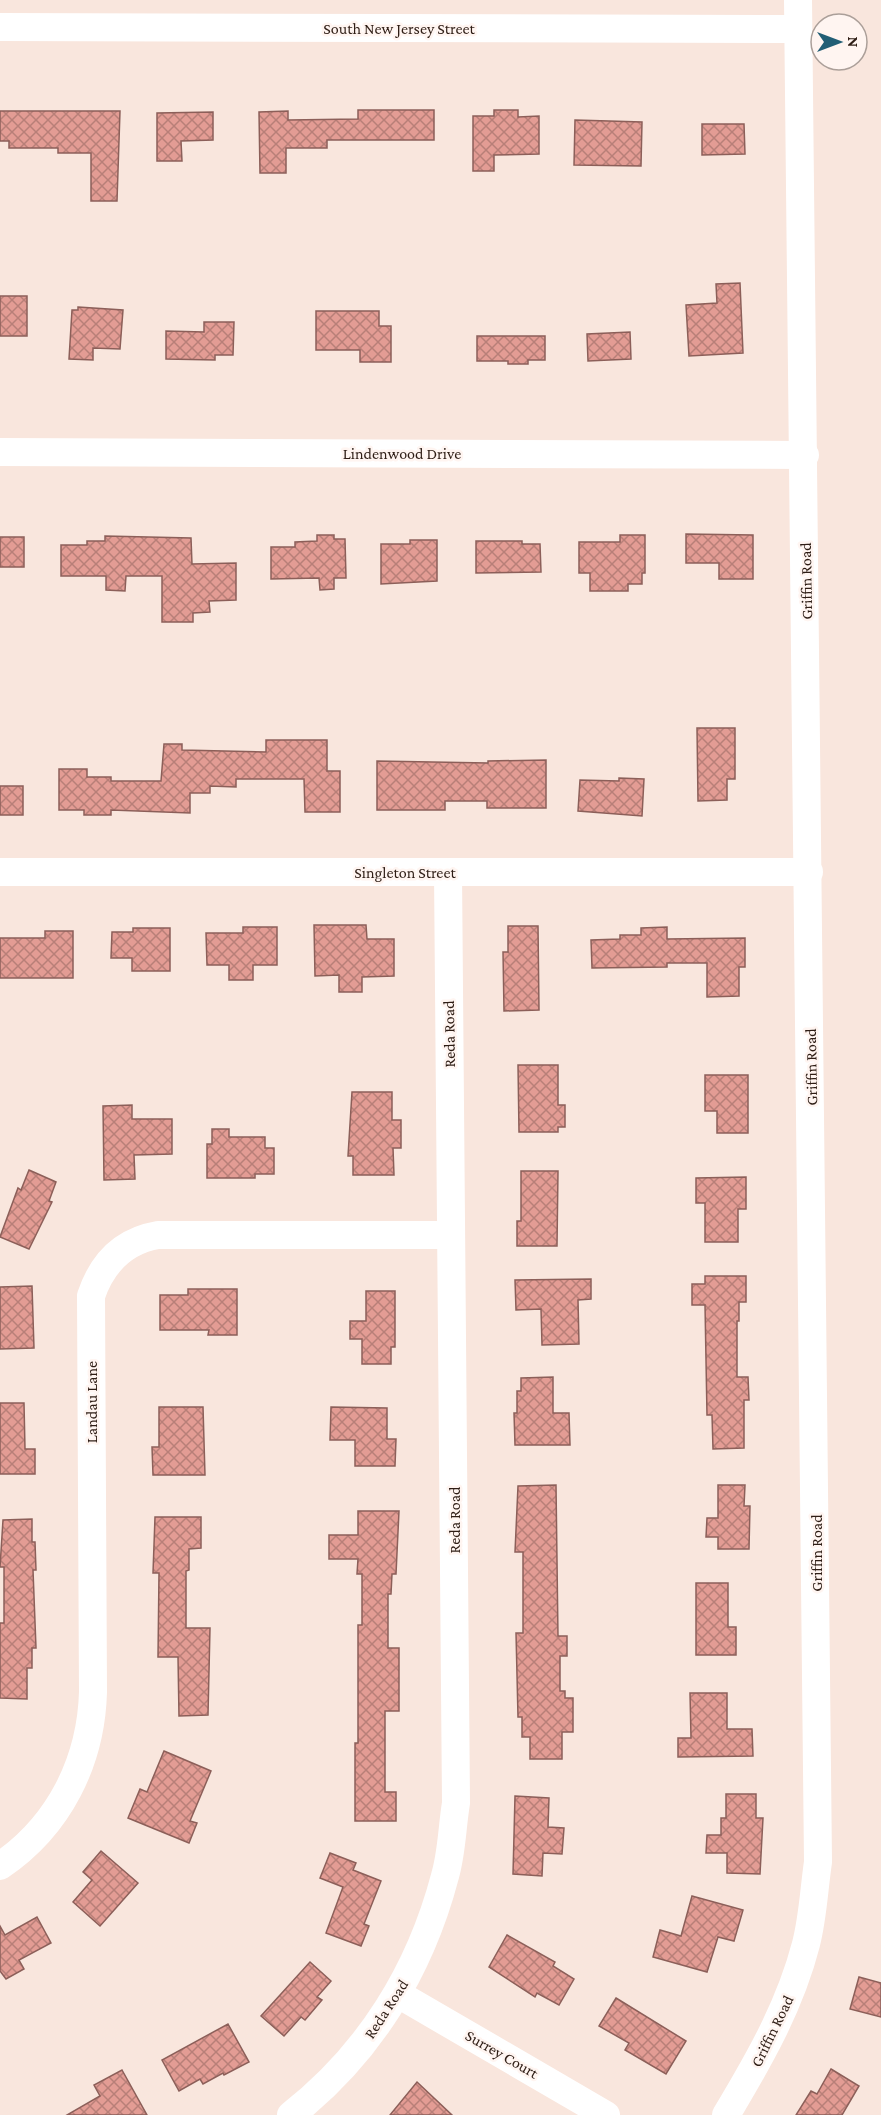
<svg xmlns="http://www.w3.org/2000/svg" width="881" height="2115" font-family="'Crimson Pro',serif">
<defs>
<pattern id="building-cross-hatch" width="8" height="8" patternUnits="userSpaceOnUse" patternTransform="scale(1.5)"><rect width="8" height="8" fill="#e39c94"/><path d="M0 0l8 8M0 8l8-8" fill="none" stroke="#b87f78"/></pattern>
</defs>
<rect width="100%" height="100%" fill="#f9e6dd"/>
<g fill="url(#building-cross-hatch)" stroke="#8c5f59" stroke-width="1.5">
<polygon points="358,110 434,110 434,140 327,140 327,148 286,148 286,173 260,173 259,112 288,111 288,120 358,119"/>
<polygon points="494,110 518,110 518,117 539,116 539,154 494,155 494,171 473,171 473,116 494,116"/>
<polygon points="0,111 120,111 117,201 91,201 91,153 58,153 58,148 9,148 9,141 0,141"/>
<polygon points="213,112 213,140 181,141 182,161 157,161 157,113"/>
<polygon points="575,120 642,122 641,166 574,165"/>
<polygon points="702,124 744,124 745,154 702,155"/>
<polygon points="740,283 743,353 689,356 686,305 717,303 716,284"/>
<rect x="0" y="296" width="27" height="40"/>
<polygon points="78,307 123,310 120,349 93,348 93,360 69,359 72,310 78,310"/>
<polygon points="316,311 379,311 379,326 391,326 391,362 360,362 360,350 316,350"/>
<polygon points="204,322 234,322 233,355 215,355 215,360 166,359 166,331 204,332"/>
<polygon points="630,332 631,359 588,361 587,334"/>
<polygon points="477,336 545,336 545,360 528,360 528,364 508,364 508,361 477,361"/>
<polygon points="686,534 753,535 753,579 719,579 719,563 686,563"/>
<polygon points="317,535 334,535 334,539 345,539 346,578 334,578 334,589 320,590 319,578 271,579 271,547 295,547 295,542 317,541"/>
<polygon points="620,535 645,535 645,573 642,573 642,584 628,584 628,591 590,591 590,573 579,573 579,542 620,542"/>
<polygon points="105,536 191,538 192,564 236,563 236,600 209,601 210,612 193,613 193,622 162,622 162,576 126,576 125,591 106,590 106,576 61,576 61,545 87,545 87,541 105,541"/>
<rect x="0" y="537" width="24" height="30"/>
<polygon points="410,540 437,540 437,581 381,584 381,544 410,544"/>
<polygon points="476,541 522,541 522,544 540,544 541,572 476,573"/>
<polygon points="697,728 735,728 735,779 727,779 727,800 698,801"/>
<polygon points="266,740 327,740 327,771 340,771 340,812 305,812 304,779 236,779 236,787 210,786 210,793 190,793 190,813 111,810 111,815 84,815 84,810 59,810 59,769 87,769 87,777 111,777 111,781 161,781 164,744 182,744 182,750 266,752"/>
<polygon points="546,760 546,808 487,808 487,801 445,801 445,810 377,810 377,761 488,763 488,761"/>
<polygon points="619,778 644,779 642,816 578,811 580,780 619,781"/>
<rect x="0" y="786" width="23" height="29"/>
<polygon points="314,925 366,925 367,939 394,939 394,976 362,977 362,992 339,992 339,975 315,976"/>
<polygon points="508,926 538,926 539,1010 504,1011 503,952 508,952"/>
<polygon points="243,927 277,927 277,965 253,965 253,980 229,980 229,965 207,965 206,933 243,933"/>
<polygon points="667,927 667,939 745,938 745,967 739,967 739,996 707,997 707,963 667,963 667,967 592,968 591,940 620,939 620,935 641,935 641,928"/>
<polygon points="133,928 170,928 170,971 132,971 132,958 111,958 112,932 133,932"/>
<polygon points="45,931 73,931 73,978 0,978 0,938 45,938"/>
<polygon points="518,1065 558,1065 558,1105 565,1105 565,1127 558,1127 558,1132 519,1132"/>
<polygon points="705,1075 748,1075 748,1133 717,1133 717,1111 705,1111"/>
<polygon points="352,1092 392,1092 392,1120 401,1120 401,1148 393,1148 394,1175 353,1175 353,1156 348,1156"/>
<polygon points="132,1105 132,1119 172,1119 172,1154 134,1155 135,1179 104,1180 103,1106"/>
<polygon points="212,1129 229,1129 229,1137 265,1137 265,1148 274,1148 274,1174 255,1174 255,1178 207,1178 207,1144 212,1144"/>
<polygon points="29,1170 56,1182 49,1201 52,1202 29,1249 0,1237 18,1188 21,1190"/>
<polygon points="521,1171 558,1171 557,1246 517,1246 517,1221 521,1221"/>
<polygon points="746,1177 746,1209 738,1209 738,1242 705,1242 705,1203 696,1203 696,1178"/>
<polygon points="705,1276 746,1276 746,1302 739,1302 739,1321 737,1321 737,1377 748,1377 749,1400 744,1400 744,1448 713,1449 712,1415 707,1415 705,1305 692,1305 692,1284 705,1284"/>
<polygon points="591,1279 591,1299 578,1300 579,1344 542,1345 541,1309 516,1310 515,1280"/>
<polygon points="32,1286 34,1348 0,1349 0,1287"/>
<polygon points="188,1289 237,1289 237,1335 208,1335 209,1330 160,1330 160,1295 188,1295"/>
<polygon points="366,1291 395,1291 395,1347 391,1347 391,1364 362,1364 362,1339 350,1339 350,1321 366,1321"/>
<polygon points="553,1377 553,1413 569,1413 570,1445 515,1445 514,1413 517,1413 517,1391 521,1391 521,1378"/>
<polygon points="0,1403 24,1403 25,1449 35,1449 35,1474 0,1474"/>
<polygon points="159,1407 203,1407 205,1475 153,1475 152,1447 159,1447"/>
<polygon points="331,1407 387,1408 387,1439 396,1439 395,1466 355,1466 355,1440 330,1440"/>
<polygon points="556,1485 558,1636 567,1636 567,1656 560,1656 560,1691 565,1691 565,1698 573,1698 573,1732 562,1732 562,1759 530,1759 530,1737 522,1737 522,1717 518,1717 516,1633 523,1633 523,1552 515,1552 518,1486"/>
<polygon points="718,1485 745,1485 744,1506 750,1506 749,1549 718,1549 718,1537 706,1537 707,1518 718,1518"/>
<polygon points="358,1511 399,1511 396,1574 392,1574 391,1594 388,1594 388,1648 399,1648 399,1711 385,1711 385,1792 396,1792 396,1821 355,1821 355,1743 358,1743 358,1625 362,1625 362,1574 357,1574 358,1559 329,1559 329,1535 358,1535"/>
<polygon points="155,1517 201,1517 201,1548 189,1549 189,1570 186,1571 186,1628 210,1628 208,1715 179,1716 178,1657 158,1657 159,1573 153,1573"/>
<polygon points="32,1519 32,1542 35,1542 36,1570 33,1570 36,1648 32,1648 32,1668 27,1668 27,1699 0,1698 0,1623 4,1623 4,1567 0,1567 3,1520"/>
<polygon points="696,1583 728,1583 728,1627 736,1627 736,1655 696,1655"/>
<polygon points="690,1693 727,1693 727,1729 752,1729 753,1756 678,1757 678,1738 691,1738"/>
<polygon points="164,1751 211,1771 190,1821 197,1823 189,1843 128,1818 140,1789 147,1792"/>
<polygon points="726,1794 756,1794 756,1818 763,1818 760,1874 727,1873 727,1853 706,1853 707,1835 721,1835 721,1818 726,1818"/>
<polygon points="515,1796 549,1798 548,1827 564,1828 562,1854 543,1853 542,1876 513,1874"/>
<polygon points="101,1851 138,1883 100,1926 73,1902 92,1880 83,1872"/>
<polygon points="330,1853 356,1863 353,1870 381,1881 364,1924 369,1926 361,1946 326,1933 343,1887 320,1878"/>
<polygon points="692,1896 743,1910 734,1941 718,1937 707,1972 653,1957 660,1930 681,1936"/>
<polygon points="37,1917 51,1943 19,1960 24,1969 6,1979 0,1971 0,1926 5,1935"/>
<polygon points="507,1935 555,1962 553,1966 574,1979 559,2005 537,1993 535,1997 489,1967"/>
<polygon points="310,1962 331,1981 317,1997 322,2000 305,2020 301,2017 284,2036 261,2016"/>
<polygon points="859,1977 881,1983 881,2017 850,2009"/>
<polygon points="616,1998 686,2041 666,2074 625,2050 629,2043 599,2026"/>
<polygon points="228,2024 249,2062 224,2075 223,2073 203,2084 200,2079 179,2091 162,2060"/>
<polygon points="831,2069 859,2086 842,2115 796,2115 811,2091 817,2094"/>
<polygon points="122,2070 147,2115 67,2115 100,2096 94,2085"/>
<polygon points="417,2082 452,2115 390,2115"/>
</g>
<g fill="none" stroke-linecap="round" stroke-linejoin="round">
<g stroke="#fff" stroke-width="28">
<polyline points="0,27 798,29"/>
<polyline points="0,452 805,455"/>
<polyline points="0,872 809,872"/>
<path d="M0,1866C59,1826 91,1762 93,1692L91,1296C102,1263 123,1241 158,1235H451"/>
<polyline points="398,1994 606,2115"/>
<path d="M291,2115C369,2054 420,1971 445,1876C452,1852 452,1827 456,1803L448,872"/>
<path d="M726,2115C759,2060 790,2006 806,1944C813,1917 814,1889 818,1862L798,0"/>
</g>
</g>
<g text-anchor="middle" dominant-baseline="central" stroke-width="5" stroke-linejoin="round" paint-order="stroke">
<g font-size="16" fill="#2e1d15" stroke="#fff5f1">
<text x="399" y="28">South New Jersey Street</text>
<text x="402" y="453">Lindenwood Drive</text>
<text transform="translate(806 581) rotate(-91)">Griffin Road</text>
<text x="405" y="872">Singleton Street</text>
<text transform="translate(449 1034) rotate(-91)">Reda Road</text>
<text transform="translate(811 1067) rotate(-91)">Griffin Road</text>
<text transform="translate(91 1402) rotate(-90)">Landau Lane</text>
<text transform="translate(454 1520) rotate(-90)">Reda Road</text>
<text transform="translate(816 1553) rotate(-90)">Griffin Road</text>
<text transform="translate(386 2009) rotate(-57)">Reda Road</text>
<text transform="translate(772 2031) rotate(-64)">Griffin Road</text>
<text transform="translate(502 2054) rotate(30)">Surrey Court</text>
</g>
</g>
<g transform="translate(839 42) rotate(90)"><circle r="28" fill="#fff5f1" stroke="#ab9f99" stroke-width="1.5"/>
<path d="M0-4.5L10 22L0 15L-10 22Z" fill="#215e75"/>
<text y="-9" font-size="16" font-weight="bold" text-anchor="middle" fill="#2e1d15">N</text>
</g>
</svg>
